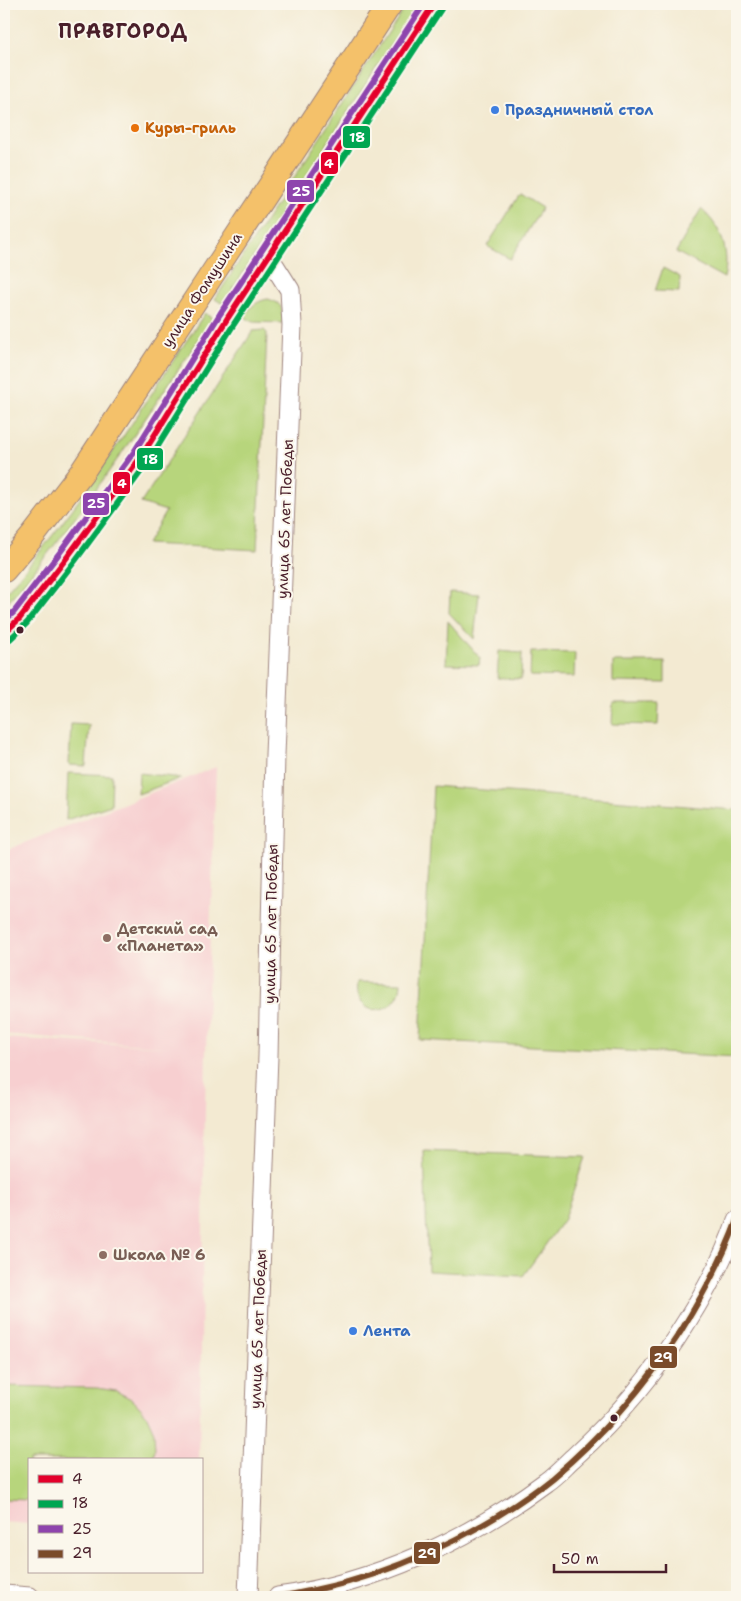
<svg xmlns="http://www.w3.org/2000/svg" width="741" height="1601" font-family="'Shantell Sans',sans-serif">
<rect width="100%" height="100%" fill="#fbf7ec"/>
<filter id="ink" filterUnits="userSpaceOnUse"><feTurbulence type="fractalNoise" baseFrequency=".02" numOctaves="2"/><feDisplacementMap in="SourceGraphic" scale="10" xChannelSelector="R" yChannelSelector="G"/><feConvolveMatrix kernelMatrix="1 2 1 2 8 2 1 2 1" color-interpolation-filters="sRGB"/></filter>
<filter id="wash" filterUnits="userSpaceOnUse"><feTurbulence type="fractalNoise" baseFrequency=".0096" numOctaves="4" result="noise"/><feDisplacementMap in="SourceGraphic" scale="20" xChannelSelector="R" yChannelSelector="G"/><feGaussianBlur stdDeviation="1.12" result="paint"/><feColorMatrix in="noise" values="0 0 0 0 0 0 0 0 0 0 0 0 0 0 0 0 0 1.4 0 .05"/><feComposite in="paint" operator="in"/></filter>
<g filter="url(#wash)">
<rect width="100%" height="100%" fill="#f3ead2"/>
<polygon fill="#f7cfd0" points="216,767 206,1050 199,1460 29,1460 29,1524 4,1522 4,1038 169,1047 4,1034 4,851"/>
<g fill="#b7d57c" stroke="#807a54">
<polygon points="407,4 418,4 223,304 215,299"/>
<polygon points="520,194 542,208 510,259 487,246"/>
<path d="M701,209C722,227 730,252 724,278L676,252Z"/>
<polygon points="663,268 680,277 679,292 655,291"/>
<path d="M268,299C282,303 283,308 283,323L253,322L243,316C251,307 256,301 268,299Z"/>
<path d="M205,313L213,319C146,416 83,517 4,606V594C81,508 141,408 205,313Z"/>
<polygon points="264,330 267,333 257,550 147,544 166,511 141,503 253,331"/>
<polygon points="450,592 479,594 474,639 449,613"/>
<polygon points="448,621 480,658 479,665 446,664"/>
<polygon points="499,651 522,653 521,679 497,678"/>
<polygon points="531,652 575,653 574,677 530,676"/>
<polygon points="613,662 665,662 665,683 613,682"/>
<polygon points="613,703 659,703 658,725 612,724"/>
<polygon points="71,724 89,725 86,766 69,765"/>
<polygon points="68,773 112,775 111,805 66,820"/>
<polygon points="139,773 181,778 138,794"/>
<polygon points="433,786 737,810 737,1057 420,1040"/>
<path d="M357,982L401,983C400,1013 362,1019 357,994C356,990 357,986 357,982Z"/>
<polygon points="424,1151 585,1157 564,1219 523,1276 428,1271"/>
<polygon points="4,1386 97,1388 116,1391 133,1400 146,1414 154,1432 155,1451 152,1460 29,1460 29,1500 4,1499"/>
</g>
</g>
<g filter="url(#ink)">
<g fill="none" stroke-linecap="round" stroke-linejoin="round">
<defs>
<g id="minor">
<polyline points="4,1595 30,1597"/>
<polyline points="248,1597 268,1056 275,755 292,325 290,290 269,257"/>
<path d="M278,1597C375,1583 467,1541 546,1482C556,1475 565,1465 574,1457C618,1417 656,1372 687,1321C707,1289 725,1256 737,1220"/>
</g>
<g id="major">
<polyline points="4,570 32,537 82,472 390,4"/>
<polyline points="4,633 20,618 68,556 141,457 227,319 434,4"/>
</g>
</defs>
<use href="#minor" stroke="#9e847e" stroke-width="21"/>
<use href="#major" stroke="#9e847e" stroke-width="26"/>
<use href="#minor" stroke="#fff" stroke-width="19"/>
<use href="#major" stroke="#f4c16a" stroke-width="24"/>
<defs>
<polyline id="bus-1" points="4,633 20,618 68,556 141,457 227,319 434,4"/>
<polyline id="bus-2" points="10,639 27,623 75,561 148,462 234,324 441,9"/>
<polyline id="bus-3" points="4,621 14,612 61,551 134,452 220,314 424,4"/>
<path id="bus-4" d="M278,1597C302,1593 325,1588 348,1582C417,1563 496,1523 552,1478C602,1436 646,1385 681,1331C703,1295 723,1259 737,1220"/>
</defs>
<use href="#bus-1" stroke="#fbf7ec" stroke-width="10"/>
<use href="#bus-2" stroke="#fbf7ec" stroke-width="10"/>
<use href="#bus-3" stroke="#fbf7ec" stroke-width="10"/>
<use href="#bus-4" stroke="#fbf7ec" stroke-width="10"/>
<use href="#bus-1" stroke="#e4002b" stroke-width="6"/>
<use href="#bus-2" stroke="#00a651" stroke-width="6"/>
<use href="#bus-3" stroke="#8e44ad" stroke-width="6"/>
<use href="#bus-4" stroke="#7a4b2a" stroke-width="6"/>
</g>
</g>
<g fill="#3f7fe0" stroke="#fbf7ec" stroke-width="2">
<circle cx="495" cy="110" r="5"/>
<circle cx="353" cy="1331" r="5"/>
</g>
<circle fill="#e8710a" stroke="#fbf7ec" stroke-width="2" cx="135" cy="128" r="5"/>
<g fill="#4a1f2b" stroke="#fbf7ec" stroke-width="2">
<circle cx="20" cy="630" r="4.5"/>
<circle cx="614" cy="1418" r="4.5"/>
</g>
<g fill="#8d6e63" stroke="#fbf7ec" stroke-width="2">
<circle cx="107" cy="938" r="5"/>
<circle cx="103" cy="1255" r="5"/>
</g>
<g text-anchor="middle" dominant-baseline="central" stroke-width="4" stroke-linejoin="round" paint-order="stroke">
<g font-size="15" font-weight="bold" fill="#366cbe" stroke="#fbf7ec" text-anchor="start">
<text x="505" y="110">Праздничный стол</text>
<text x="363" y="1331">Лента</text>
</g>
<g font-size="15" font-weight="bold" fill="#c56008" stroke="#fbf7ec" text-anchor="start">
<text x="145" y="128">Куры-гриль</text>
</g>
<g font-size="15" fill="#4a1f2b" stroke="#fbf7ec">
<text transform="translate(202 290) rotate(-57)">улица Фомушина</text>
<text transform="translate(285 519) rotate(-88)">улица 65 лет Победы</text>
<text transform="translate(271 924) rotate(-89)">улица 65 лет Победы</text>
<text transform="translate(258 1329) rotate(-88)">улица 65 лет Победы</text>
</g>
<g font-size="15" font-weight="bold" fill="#785e54" stroke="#fbf7ec" text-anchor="start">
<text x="117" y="929">Детский сад<tspan x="117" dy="17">«Планета»</tspan></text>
<text x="113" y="1255">Школа № 6</text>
</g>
<g font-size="20" font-weight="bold" letter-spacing="1" fill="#4a1f2b" stroke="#fbf7ec">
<text x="123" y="31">ПРАВГОРОД</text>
</g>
</g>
<g stroke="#fbf7ec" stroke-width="2">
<rect x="342" y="125" width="29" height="24" rx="5" fill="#00a651"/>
<rect x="320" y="151" width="19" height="24" rx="5" fill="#e4002b"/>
<rect x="286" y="179" width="29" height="24" rx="5" fill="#8e44ad"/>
<rect x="136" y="447" width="28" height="24" rx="5" fill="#00a651"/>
<rect x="112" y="471" width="19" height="24" rx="5" fill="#e4002b"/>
<rect x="82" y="492" width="28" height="24" rx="5" fill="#8e44ad"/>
<rect x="649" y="1345" width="29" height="24" rx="5" fill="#7a4b2a"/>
<rect x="413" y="1541" width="28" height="24" rx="5" fill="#7a4b2a"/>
</g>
<g font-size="14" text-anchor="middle" font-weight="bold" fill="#fff">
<text x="357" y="142">18</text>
<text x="329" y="168">4</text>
<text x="301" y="196">25</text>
<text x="150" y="464">18</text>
<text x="122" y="488">4</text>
<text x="96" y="508">25</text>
<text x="663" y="1362">29</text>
<text x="427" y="1558">29</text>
</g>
<rect width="741" height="1601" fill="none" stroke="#fbf7ec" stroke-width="20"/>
<rect x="28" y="1458" width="175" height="115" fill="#fbf7ec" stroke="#b4a19f"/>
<rect x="38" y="1475" width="25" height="8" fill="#e4002b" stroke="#b4a19f"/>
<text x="72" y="1484" font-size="15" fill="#4a1f2b">4</text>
<rect x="38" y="1500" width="25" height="8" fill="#00a651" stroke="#b4a19f"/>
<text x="72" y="1508" font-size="15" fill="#4a1f2b">18</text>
<rect x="38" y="1525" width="25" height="8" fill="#8e44ad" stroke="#b4a19f"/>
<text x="72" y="1534" font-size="15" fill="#4a1f2b">25</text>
<rect x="38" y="1550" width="25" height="8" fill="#7a4b2a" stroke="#b4a19f"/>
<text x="72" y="1558" font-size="15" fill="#4a1f2b">29</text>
<path d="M554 1564v8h112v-8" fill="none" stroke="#4a1f2b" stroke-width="2.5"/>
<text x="561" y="1564" font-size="15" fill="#4a1f2b" stroke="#fbf7ec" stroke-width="4" paint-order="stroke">50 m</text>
</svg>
